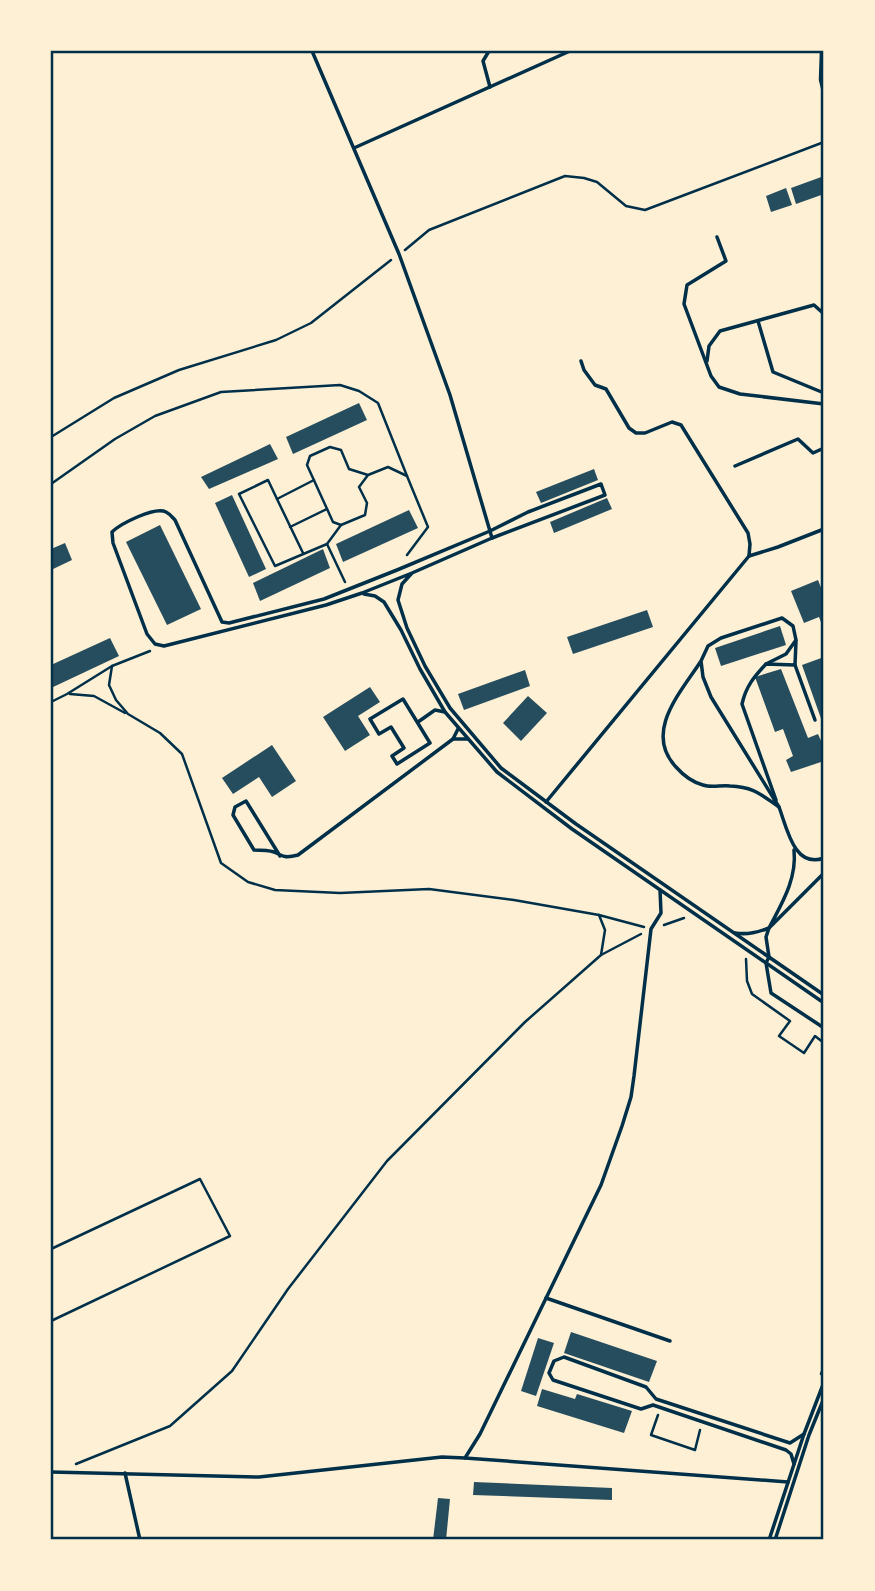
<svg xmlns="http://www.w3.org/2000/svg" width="875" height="1591" font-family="'Titillium Web',sans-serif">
<rect width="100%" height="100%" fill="#fdf0d5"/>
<g fill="#264d5e">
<polygon points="824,176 824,194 796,204 791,188"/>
<polygon points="786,188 792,205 771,212 766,196"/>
<polygon points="359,403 367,420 293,454 286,437"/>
<polygon points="270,444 278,459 209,489 201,477"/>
<polygon points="594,469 598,480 541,503 536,492"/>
<polygon points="232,495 266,569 249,577 215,503"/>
<polygon points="607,498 612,509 554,533 550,522"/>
<polygon points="409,510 418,528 343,562 336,544"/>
<polygon points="160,525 201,609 167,625 126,542"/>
<polygon points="65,543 72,560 51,570 51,549"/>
<polygon points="323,549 330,568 260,601 253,583"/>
<polygon points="818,580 824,595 824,630 819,617 804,623 791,591"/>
<polygon points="647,610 653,627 573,654 567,637"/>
<polygon points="780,626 786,645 721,666 715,648"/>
<polygon points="110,638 119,656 51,688 51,665"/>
<polygon points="824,657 824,727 802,665"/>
<polygon points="781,669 808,738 818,734 822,743 824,742 824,761 791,772 786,760 793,756 783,729 775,732 755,677"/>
<polygon points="525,670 530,686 464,710 458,694"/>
<polygon points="370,687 380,702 358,716 370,735 345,751 323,717"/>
<polygon points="528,696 547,713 521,741 503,723"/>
<polygon points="272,745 296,781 272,797 259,777 233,794 222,778"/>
<polygon points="571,1332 657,1361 649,1382 564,1353"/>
<polygon points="538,1338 554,1343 536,1396 521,1391"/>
<polygon points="542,1389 575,1399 577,1394 632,1411 624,1433 537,1406"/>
<polygon points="474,1482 612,1488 612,1500 473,1495"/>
<polygon points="438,1498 450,1499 446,1540 433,1540"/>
</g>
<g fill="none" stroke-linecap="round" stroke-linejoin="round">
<g stroke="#003049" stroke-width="2.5">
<polyline points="821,51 820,80 824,96"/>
<polyline points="405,250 429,230 565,176 584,178 597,182 626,206 645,210 824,142"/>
<polyline points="51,437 114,398 179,370 276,340 311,323 391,260"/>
<polyline points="368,475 359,487 367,503 365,515 341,525 333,522 307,465 310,456 330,447 341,450 349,469 368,475 388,467 407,476 428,527 407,555"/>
<polyline points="51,484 115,439 155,416 221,392 340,385 359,391 378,403 407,476"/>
<polyline points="277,499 268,480 239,494 275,566 327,544 341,525"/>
<polyline points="290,527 327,509"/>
<polyline points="327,544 345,582"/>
<polyline points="303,553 277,499 314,480"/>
<polyline points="112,666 109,685 116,700 128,714 160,733 182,754 221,863 248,882 275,890 340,893 429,889 514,900 599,915 644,927"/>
<polyline points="70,694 94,696 125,713"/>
<polyline points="51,702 67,694 112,666 150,651"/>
<polyline points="599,915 605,930 601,955"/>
<polyline points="664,925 684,918"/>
<polyline points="746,959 747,981 752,994 790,1021 779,1036 804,1053 815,1036 824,1043"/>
<polyline points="51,1249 200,1179 230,1236 51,1321"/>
<polyline points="821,1374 824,1366"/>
<polyline points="658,1415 651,1435 695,1450 700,1430"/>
<polyline points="76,1464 170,1426 232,1371 288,1289 387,1161 525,1022 601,955 641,934"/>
</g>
<g stroke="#003049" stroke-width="3.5">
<polyline points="312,51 399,254 450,395 492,538"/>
<polyline points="489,51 483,61 490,87"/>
<polyline points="354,148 570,51"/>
<polyline points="717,237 726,261 687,285 684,304 711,376 719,387 740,394 824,404"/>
<polyline points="758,321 773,372 824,393"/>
<polyline points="707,361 709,346 720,331 814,305 824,314"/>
<polyline points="735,466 798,439 813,453 824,448"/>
<polyline points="749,556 778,547 824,529"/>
<path d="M412,573L362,593L326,605L164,646L155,644L147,634L113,543L112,532C120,524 155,506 166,512C170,514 172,517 175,520L222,622L229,623L324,599L397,570L490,531L528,512L601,484L605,495L492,538L412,573L402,584L398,600L407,628L425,666L450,708L501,768L576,824L824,995"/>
<polyline points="364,594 375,596 384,602 401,630 420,669 445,712 497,772 572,829 824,1003"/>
<path d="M701,661C681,692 643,732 676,767C683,775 692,782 703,785C711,788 721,785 730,786C754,787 760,794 779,807L711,697L703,677L701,661L708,646L721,638L782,618L793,626L796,640L786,654L766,664"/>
<polyline points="795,665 815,720"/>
<polygon points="403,699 430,743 397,764 392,756 404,748 391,727 379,734 370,719"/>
<polyline points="418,722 435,710 445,712"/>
<polyline points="458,729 453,739 468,739"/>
<path d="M776,800L742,704C746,686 754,677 766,664L795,665L796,641"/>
<polyline points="546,802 749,556 750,544 748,533 681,425 672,422 645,433 636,433 629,428 606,389 595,385 584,370 581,361"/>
<path d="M779,807C787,828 794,869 824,858"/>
<path d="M794,850C797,879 782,903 769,928L824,873"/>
<path d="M280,856L246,801L235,807L233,815L254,850C260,850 268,850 274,852C284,857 286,858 298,855L453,739"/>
<path d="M735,933C748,935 758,932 769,928L766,937L769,957L766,963L771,993L824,1028"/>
<polyline points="546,1298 670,1341"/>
<polyline points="465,1458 788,1482"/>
<polyline points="794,1464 791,1454 786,1450 653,1405 641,1409 553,1380 549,1373 554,1361 564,1357 646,1387 656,1399 790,1443 804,1434"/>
<polyline points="51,1472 259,1477 442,1457 465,1458 480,1434 601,1185 622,1126 631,1097 634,1076 651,929 661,913 660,890"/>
<polyline points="125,1473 140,1540"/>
<polyline points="769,1540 804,1434 824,1382"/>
<polyline points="775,1540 809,1435 824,1398"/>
</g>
</g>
<rect width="875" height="1591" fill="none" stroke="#fdf0d5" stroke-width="105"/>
<rect x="52" y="52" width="770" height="1486" fill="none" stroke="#003049" stroke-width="2.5"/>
</svg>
